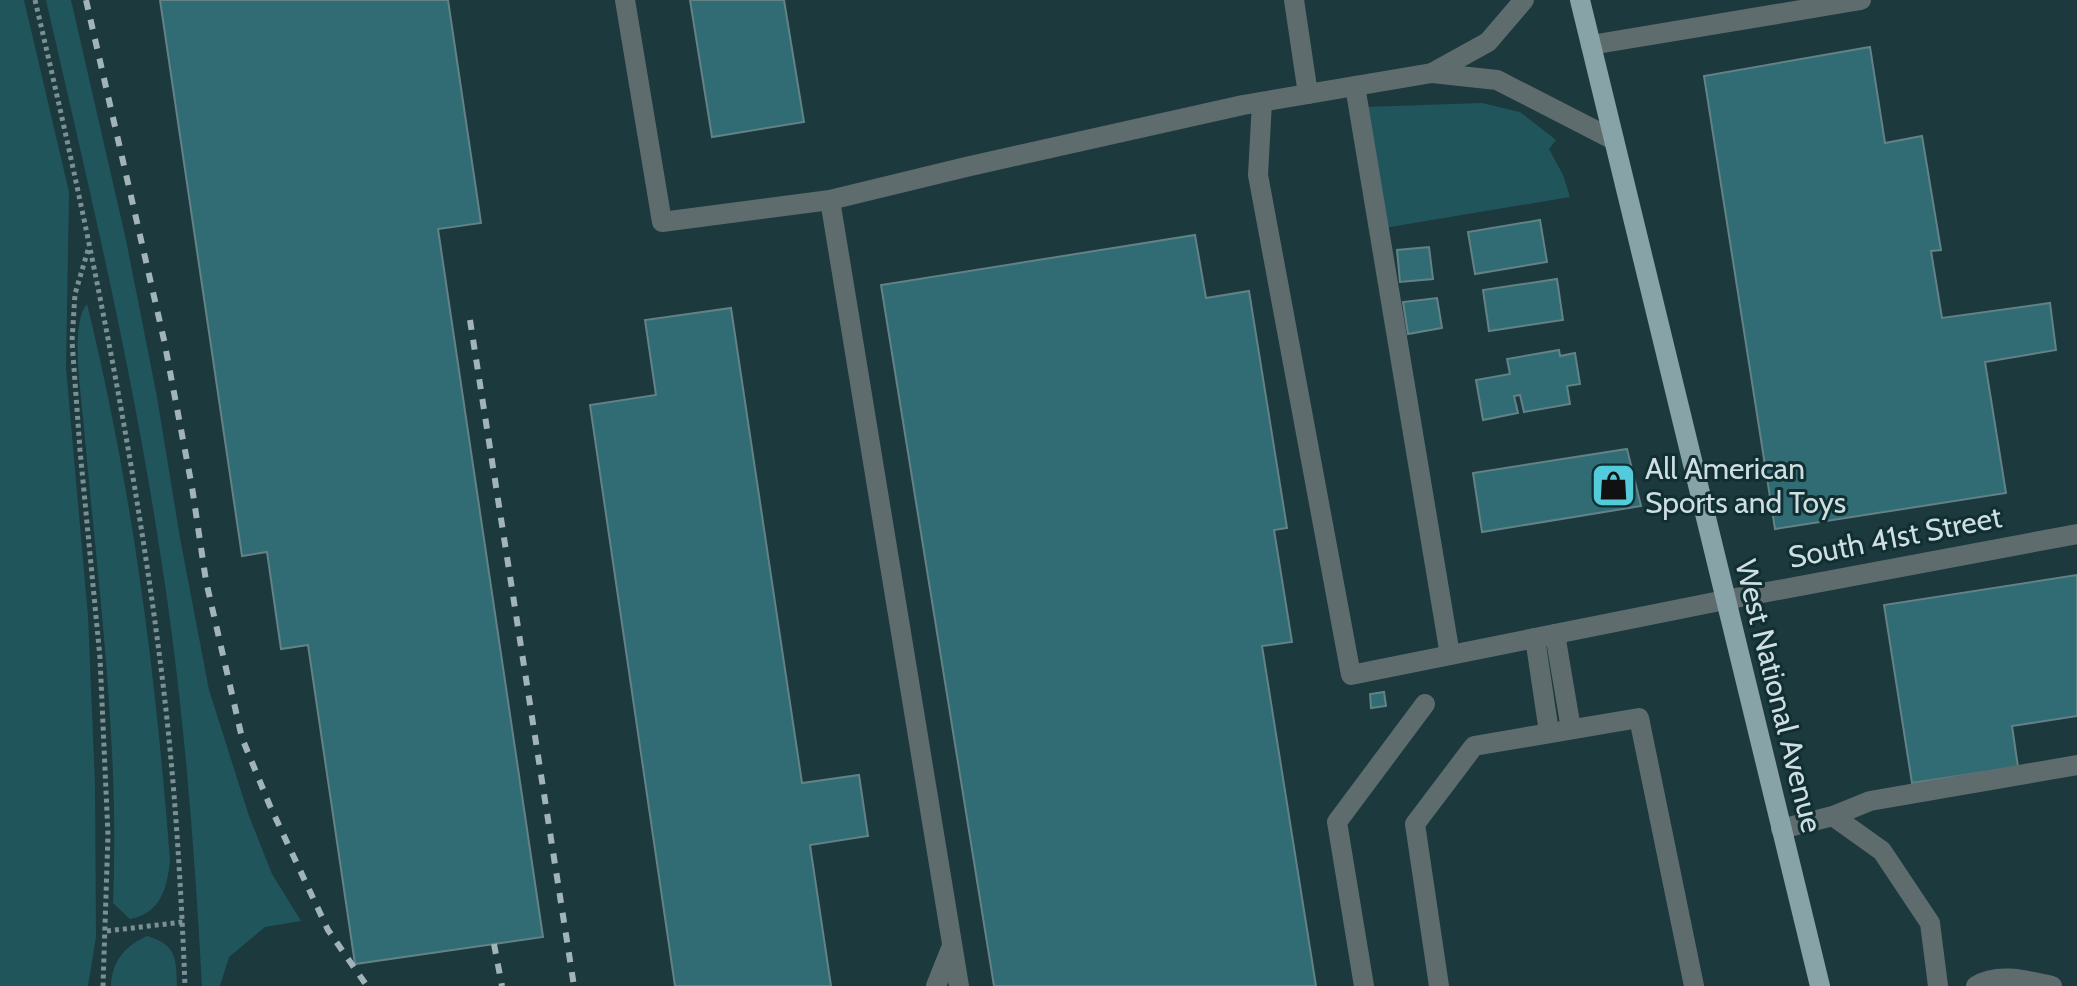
<svg xmlns="http://www.w3.org/2000/svg" width="2077" height="986" font-family="Cabin,sans-serif">
<rect width="100%" height="100%" fill="#1c393e"/>
<g fill="#21555c">
<polygon points="0,0 24,0 69,192 66,368 88,616 95,784 96,937 88,986 0,986"/>
<path d="M46,0H71L126,240L157,397L180,538L209,690L249,816L272,874L301,921L265,927L229,957L220,986H202C194,840 183,696 160,552C132,366 88,183 46,0Z"/>
<polygon points="1482,103 1520,112 1556,140 1549,149 1563,175 1570,197 1384,228 1365,107"/>
<path d="M87,304C132,487 156,674 170,861C167,888 161,913 130,919L113,903C120,741 97,578 83,417C81,392 70,323 87,304Z"/>
<path d="M147,936C177,945 176,958 177,986H111C112,961 125,946 147,936Z"/>
</g>
<g fill="#316c74" stroke="#628286" stroke-width="2">
<polygon points="160,0 448,0 481,223 438,229 543,937 355,964 308,645 281,649 267,552 242,556"/>
<polygon points="690,0 784,0 804,122 712,137"/>
<polygon points="1870,47 1885,143 1922,136 1941,250 1931,251 1942,318 2050,303 2056,350 1985,362 2006,493 1775,529 1704,76"/>
<polygon points="1540,220 1547,262 1475,274 1468,232"/>
<polygon points="1195,235 1206,298 1249,291 1287,528 1274,530 1292,642 1262,646 1316,986 994,986 881,285"/>
<polygon points="1429,247 1433,279 1400,282 1397,250"/>
<polygon points="1557,279 1563,320 1489,331 1483,290"/>
<polygon points="1437,298 1442,328 1408,334 1403,302"/>
<polygon points="731,308 802,783 859,775 868,836 810,845 831,986 675,986 590,405 656,395 645,320"/>
<polygon points="1559,350 1560,356 1575,353 1580,384 1567,386 1570,404 1524,412 1520,395 1514,396 1518,413 1483,420 1476,380 1510,374 1507,359"/>
<polygon points="1627,449 1641,506 1482,532 1473,473"/>
<polygon points="2077,575 2077,716 2012,726 2018,767 1912,783 1884,605"/>
<polygon points="1384,692 1386,706 1371,708 1370,694"/>
</g>
<g fill="none" stroke-linecap="round" stroke-linejoin="round">
<g stroke="#7a9094" stroke-width="5" stroke-dasharray="4 4" stroke-linecap="butt">
<path d="M35,0C88,226 135,454 163,684C175,784 181,885 185,986"/>
<polyline points="88,250 75,294 72,341 80,450 100,658 108,835 103,986"/>
<polyline points="107,931 183,922"/>
</g>
<g stroke="#5f6c6e" stroke-width="20">
<polyline points="625,0 662,222 830,200 966,167 1243,105 1432,73 1497,80 1614,140"/>
<polyline points="1294,0 1308,94"/>
<polyline points="1591,45 1861,0"/>
<polyline points="1432,73 1488,42 1524,0"/>
<polyline points="1355,86 1450,655"/>
<polyline points="1262,102 1258,175 1351,675 1725,600 2077,534"/>
<polyline points="830,200 959,986"/>
<polyline points="1555,634 1571,729"/>
<polyline points="1535,638 1549,732"/>
<polyline points="1833,816 1882,851 1930,923 1938,986"/>
<polyline points="1781,829 1833,816 1870,801 2077,765"/>
<polyline points="936,986 952,946"/>
<polyline points="1364,986 1337,822 1425,704"/>
<polyline points="1439,986 1415,824 1474,746 1639,718 1694,986"/>
<path d="M1976,986C1999,972 2028,981 2052,986"/>
</g>
<polyline stroke="#88a3a7" stroke-width="20" points="1580,0 1820,986"/>
<g stroke="#a1b4b8" stroke-width="6" stroke-dasharray="10 10" stroke-linecap="butt">
<polyline points="86,0 164,340 192,487 206,581 242,738 270,806 328,930 367,986"/>
<polyline points="470,320 574,986"/>
<polyline points="494,944 502,986"/>
</g>
</g>
<defs>
<symbol id="shop-square" viewBox="-11 -11 22 22"><rect x="-9" y="-9" width="18" height="18" rx="4" fill="#53cbda" stroke="#112f33"/><path d="M-5-2.5h2.3a2.7 3.5 0 0 1 5.4 0H5L5.5 6h-11ZM-1.5-2.5h3a1.5 2.3 0 0 0-3 0Z" fill="#111"/></symbol>
</defs>
<g fill-rule="evenodd">
<use href="#shop-square" x="1588" y="460" width="51" height="51"/>
</g>
<g text-anchor="middle" dominant-baseline="central" stroke-width="6" stroke-linejoin="round" paint-order="stroke">
<g font-size="30" fill="#cedee1" stroke="#112f33" text-anchor="start">
<text x="1645" y="468">All American<tspan x="1645" dy="34">Sports and Toys</tspan></text>
</g>
<g font-size="30" fill="#cedee1" stroke="#112f33">
<text transform="translate(1895 537) rotate(-11)">South 41st Street</text>
<text transform="translate(1779 696) rotate(76)">West National Avenue</text>
</g>
</g>
</svg>
